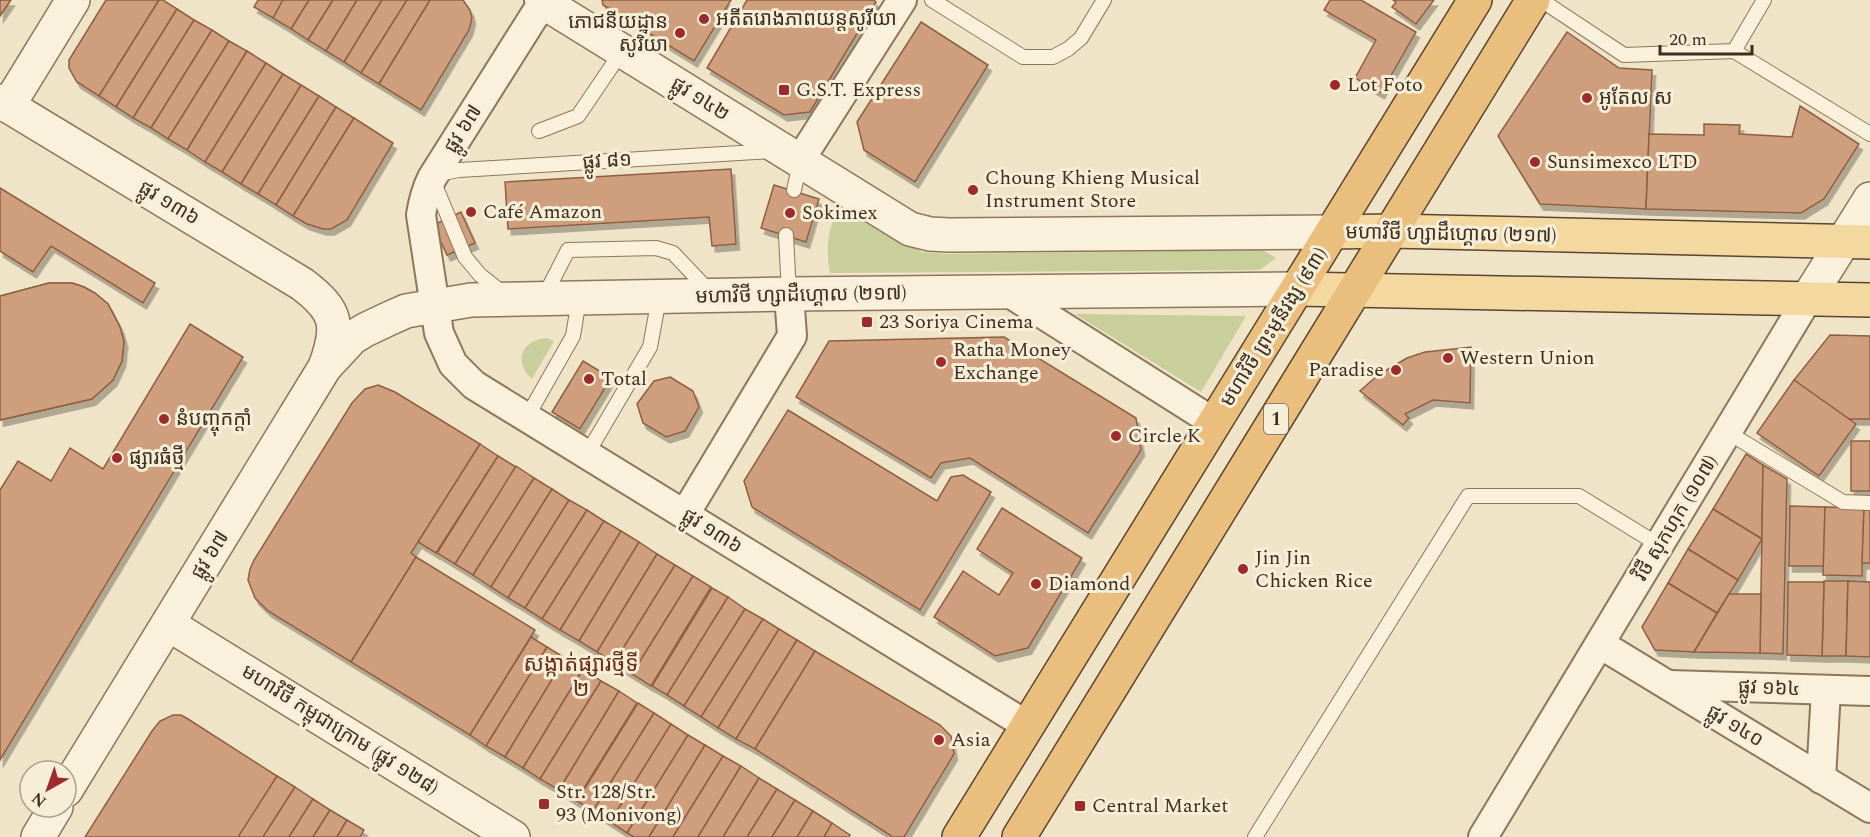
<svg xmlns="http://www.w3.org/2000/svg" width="1870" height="837" font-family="Spectral,'Noto Sans Khmer',serif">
<defs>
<filter id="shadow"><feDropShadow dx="3.5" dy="6" stdDeviation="0" flood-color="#0004"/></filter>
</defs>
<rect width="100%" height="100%" fill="#f0e4c8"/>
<g fill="#c9cf9b">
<path d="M839,204L901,242L922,252L947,254L1262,250L1276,258L1260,270L830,273C825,241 828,234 839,204Z"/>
<polygon points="1075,314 1246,316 1201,392"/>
<path d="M547,338L554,341L532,379C513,362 521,340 547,338Z"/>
</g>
<g fill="#cf9f7d" stroke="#8d5f41" stroke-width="1.5" filter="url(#shadow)">
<polygon points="0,0 11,0 0,16"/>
<polygon points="106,0 159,0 99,96 77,82 69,68 69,60"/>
<polygon points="159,0 163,0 177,9 116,107 99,96"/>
<polygon points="258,0 283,0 273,18 254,7"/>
<polygon points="283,0 309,0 291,29 273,18"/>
<polygon points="309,0 333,0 308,40 291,29"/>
<polygon points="333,0 357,0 326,51 308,40"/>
<polygon points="357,0 382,0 344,62 326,51"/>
<polygon points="382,0 407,0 361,73 344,62"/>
<polygon points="407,0 430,0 379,84 361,73"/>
<polygon points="430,0 463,0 470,10 472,18 469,30 421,110 379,84"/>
<polygon points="602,0 731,0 694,61 603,5"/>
<polygon points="747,0 874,0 876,2 810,112 784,115 707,68"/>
<polygon points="1330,0 1361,0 1416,32 1381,93 1355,78 1376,40 1324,10"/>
<polygon points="1393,0 1434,0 1416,24 1392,7 1396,2"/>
<polygon points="177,9 194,20 133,118 116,107"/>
<polygon points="194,20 212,30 151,128 133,118"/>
<polygon points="921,22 988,65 915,182 864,150 857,122"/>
<polygon points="212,30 229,41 168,139 151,128"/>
<polygon points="1567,32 1619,68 1652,70 1646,209 1540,204 1498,136"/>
<polygon points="229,41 247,51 187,150 168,139"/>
<polygon points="247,51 266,63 205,162 187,150"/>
<polygon points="266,63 283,74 222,172 205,162"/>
<polygon points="283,74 301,85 241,184 222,172"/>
<polygon points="301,85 319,96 258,194 241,184"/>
<polygon points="319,96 336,107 276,205 258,194"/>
<polygon points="1800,106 1859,144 1824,199 1801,213 1646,209 1649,134 1704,135 1704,124 1740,125 1739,134 1792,137"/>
<polygon points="336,107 354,118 293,216 276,205"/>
<polygon points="354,118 393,143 347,220 331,229 323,229 307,224 293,216"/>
<polygon points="731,169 736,244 712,246 709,217 508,229 505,182"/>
<polygon points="774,185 819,199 806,242 761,228"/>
<polygon points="0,188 155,283 143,303 51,246 33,272 0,251"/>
<polygon points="461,212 475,243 447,255 433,225"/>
<polygon points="49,283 72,283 84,287 95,293 108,304 120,327 124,341 122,361 113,380 92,399 0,420 0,296"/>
<polygon points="49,283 72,283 84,287 95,293 108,304 120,327 124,341 122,361 113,380 92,399 0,420 0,296"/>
<polygon points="190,324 243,357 0,760 0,490 18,461 51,481 70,448 103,469"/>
<polygon points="1830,335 1870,336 1870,419 1848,419 1794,380"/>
<polygon points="1004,337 1136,418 1141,450 1088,533 970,458 941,463 931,478 796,397 829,341"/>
<polygon points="1471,347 1470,403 1433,400 1405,414 1409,418 1403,425 1360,391 1378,375 1407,358 1425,352"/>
<polygon points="583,361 611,378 580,429 552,412"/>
<polygon points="670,377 693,391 699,407 685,431 666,437 643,423 637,404 654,381"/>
<polygon points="1794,380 1856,424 1819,476 1757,433"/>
<polygon points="378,385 395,392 480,444 411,553 416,557 351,662 268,611 255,598 248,580 250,569 254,560 352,403 365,389"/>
<polygon points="788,410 937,501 951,477 963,475 991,492 920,610 752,507 744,481"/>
<rect x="1851" y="441" width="19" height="50"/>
<polygon points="480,444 498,456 436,553 418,542"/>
<polygon points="1746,454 1763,465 1762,539 1713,509"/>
<polygon points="498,456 516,467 455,564 437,553"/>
<polygon points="1763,465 1787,479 1783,654 1760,653"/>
<polygon points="516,466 534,478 473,575 455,564"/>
<polygon points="534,478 552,489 491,587 473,575"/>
<polygon points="552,489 569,500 508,598 491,587"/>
<polygon points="569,500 587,510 525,608 508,598"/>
<polygon points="1790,506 1825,507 1824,566 1789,566"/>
<polygon points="1825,507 1864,508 1862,576 1823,575"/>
<polygon points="1002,508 1082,558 1028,648 995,656 934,617 963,571 999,595 1013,573 977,549"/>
<polygon points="1864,508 1870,508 1870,563 1862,563"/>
<polygon points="1713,509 1762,539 1738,580 1688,549"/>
<polygon points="587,510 604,521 542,619 525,608"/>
<polygon points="604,521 621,531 560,630 542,619"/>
<polygon points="621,531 639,542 579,641 560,630"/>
<polygon points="639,542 657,554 597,652 579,641"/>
<polygon points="1688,549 1738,580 1717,613 1668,583"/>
<polygon points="657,554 675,565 614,663 597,652"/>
<polygon points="416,557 535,630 470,735 351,662"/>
<polygon points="675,565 693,576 632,674 614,663"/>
<polygon points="693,576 711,587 651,686 632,674"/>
<polygon points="1824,581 1848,581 1846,656 1822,656"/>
<polygon points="1848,581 1870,582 1870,657 1846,656"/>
<polygon points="1788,582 1824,582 1822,656 1787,655"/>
<polygon points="1668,583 1717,613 1694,652 1655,650 1642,627"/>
<polygon points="712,588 728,597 667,695 652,686"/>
<polygon points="1729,594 1761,594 1760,653 1694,652"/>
<polygon points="728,597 745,609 684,706 667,695"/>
<polygon points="745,609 763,619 701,717 684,706"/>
<polygon points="763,619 779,629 718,728 701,717"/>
<polygon points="779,629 797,640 736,739 718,728"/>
<polygon points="531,637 547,647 486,746 470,735"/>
<polygon points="797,640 815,651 755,749 736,739"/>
<polygon points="547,647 565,658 505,757 486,746"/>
<polygon points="815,651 940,725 951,736 954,754 904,837 893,837 755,749"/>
<polygon points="565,658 583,669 523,768 505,757"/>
<polygon points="583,669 601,681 540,779 523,768"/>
<polygon points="601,681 619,691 559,790 540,779"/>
<polygon points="619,691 637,703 576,801 559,790"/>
<polygon points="638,703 654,713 593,811 577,801"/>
<polygon points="654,713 671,724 610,822 593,811"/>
<polygon points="173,715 181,715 188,719 277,776 239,837 85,837 152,731 160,721"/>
<polygon points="671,724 688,735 627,833 610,822"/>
<polygon points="688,735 705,745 649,837 634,837 627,833"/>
<polygon points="705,745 723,756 673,837 649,837"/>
<polygon points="723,756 741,766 698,837 673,837"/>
<polygon points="741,766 759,778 723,837 698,837"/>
<polygon points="277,776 295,787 263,837 238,837"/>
<polygon points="759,778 777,789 747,837 723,837"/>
<polygon points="295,787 313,799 289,837 263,837"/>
<polygon points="777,789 795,800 772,837 747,837"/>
<polygon points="313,799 330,810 313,837 289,837"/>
<polygon points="795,800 813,811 797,837 772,837"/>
<polygon points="330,810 347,820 337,837 313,837"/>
<polygon points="813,811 832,823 824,837 797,837"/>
<polygon points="347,820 364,830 360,837 337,837"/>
<polygon points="832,823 850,835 849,837 824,837"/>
</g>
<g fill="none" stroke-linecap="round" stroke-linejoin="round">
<defs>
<g id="service">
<polyline points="932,0 1023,57 1053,57 1068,49 1081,38 1104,0"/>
<polyline points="1541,0 1624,55 1734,51 1764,0"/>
<polyline points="1734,51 1870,134"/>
<polyline points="539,131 578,116 622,51"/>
<polyline points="794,190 800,163"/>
<polyline points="786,235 789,294"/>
<polyline points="504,294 480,275 465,257 432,178 443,173 459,170 772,151"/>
<polyline points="544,297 568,250 656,248 673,253 710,292"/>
<polyline points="527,417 573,336 579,299"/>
<polyline points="1727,432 1843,502 1870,503"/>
<polyline points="587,454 650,347 659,298"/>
<polyline points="1255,837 1468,496 1579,496 1659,545"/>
</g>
<g id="minor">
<path d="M539,0L543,2L432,178C426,190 423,202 421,215L439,333L453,364L474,385L1028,726"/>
<polyline points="800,160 902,0"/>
<polyline points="1008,292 1215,423"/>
<polyline points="685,514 792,336 789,294"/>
<polyline points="1600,644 1870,808"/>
<polyline points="1670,685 1870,691"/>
<polyline points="1821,779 1826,690"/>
<polyline points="1483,837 1808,298"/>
</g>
<g id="tertiary">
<polyline points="544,0 543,2 910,229 930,234 949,235 1332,232"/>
<path d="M0,101L302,284C338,311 340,326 325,367L66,790"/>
<polyline points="8,106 73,0"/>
<polyline points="1808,298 1870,199"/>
<polyline points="325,367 352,338 365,330 386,320 406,311 471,300 789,294 1297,289"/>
<polyline points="168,624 513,837"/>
<polyline points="38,837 56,807"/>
</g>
<g id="primary">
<polyline points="1332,232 1391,231 1870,242"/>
<polyline points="1297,289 1870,300"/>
</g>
<g id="trunk">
<polyline points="959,837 1475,0"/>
<polyline points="1019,837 1533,0"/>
</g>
</defs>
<use href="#service" stroke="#8d765c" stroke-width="16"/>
<use href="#minor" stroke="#8d765c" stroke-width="32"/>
<use href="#tertiary" stroke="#8d765c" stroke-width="36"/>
<use href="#primary" stroke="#5b4430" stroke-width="36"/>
<use href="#trunk" stroke="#5b4430" stroke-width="36"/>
<use href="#service" stroke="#faf1dc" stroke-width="14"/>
<use href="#minor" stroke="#faf1dc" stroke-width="28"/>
<use href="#tertiary" stroke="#faf1dc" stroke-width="33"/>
<use href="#primary" stroke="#f3d9a0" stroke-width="33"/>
<use href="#trunk" stroke="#eabe7c" stroke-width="33"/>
</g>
<g fill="#9e2a2b" stroke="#f7eed8" stroke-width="2">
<circle cx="704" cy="19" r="6"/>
<circle cx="680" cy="33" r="6"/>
<circle cx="1335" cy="85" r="6"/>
<rect x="778" y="84" width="12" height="12" rx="3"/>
<circle cx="1587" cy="98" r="6"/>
<circle cx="1535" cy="162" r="6"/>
<circle cx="973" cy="190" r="6"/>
<circle cx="471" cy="212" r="6"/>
<circle cx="790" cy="213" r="6"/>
<rect x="861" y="316" width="12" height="12" rx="3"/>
<circle cx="1448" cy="358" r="6"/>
<circle cx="941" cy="362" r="6"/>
<circle cx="1396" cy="370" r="6"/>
<circle cx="589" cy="379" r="6"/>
<circle cx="164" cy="419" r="6"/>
<circle cx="1116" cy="436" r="6"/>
<circle cx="117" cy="458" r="6"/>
<circle cx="1243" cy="569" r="6"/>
<circle cx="1036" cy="584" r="6"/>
<circle cx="939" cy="740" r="6"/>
<rect x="538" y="798" width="12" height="12" rx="3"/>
<rect x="1074" y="800" width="12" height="12" rx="3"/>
</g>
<g text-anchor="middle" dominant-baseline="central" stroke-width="6" stroke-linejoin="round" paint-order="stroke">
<rect fill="#f7eed8" stroke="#756857" stroke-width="1.5" x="1264" y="404" width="24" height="30" rx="4.5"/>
<g font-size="18" font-weight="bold" fill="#3d2e20">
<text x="1276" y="419">1</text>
</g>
<g font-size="20" fill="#3d2e20" stroke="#f7eed8" text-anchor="start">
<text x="716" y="19">អតីតរោងភាពយន្តសូរីយា</text>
<text x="668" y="22" text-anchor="end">ភោជនីយដ្ឋាន<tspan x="668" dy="23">សូរិយា</tspan></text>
<text x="1347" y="85">Lot Foto</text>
<text x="796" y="90">G.S.T. Express</text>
<text x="1599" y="98">អូតែល ស</text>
<text x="1547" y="162">Sunsimexco LTD</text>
<text x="985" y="178">Choung Khieng Musical<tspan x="985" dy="23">Instrument Store</tspan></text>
<text x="483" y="212">Café Amazon</text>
<text x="802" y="213">Sokimex</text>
<text x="879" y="322">23 Soriya Cinema</text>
<text x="953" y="350">Ratha Money<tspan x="953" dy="23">Exchange</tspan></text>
<text x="1460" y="358">Western Union</text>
<text x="1384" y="370" text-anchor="end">Paradise</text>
<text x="601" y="379">Total</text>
<text x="176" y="419">នំបញ្ចុកក្ដាំ</text>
<text x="1128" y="436">Circle K</text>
<text x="129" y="458">ផ្សារធំថ្មី</text>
<text x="1255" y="558">Jin Jin<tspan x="1255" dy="23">Chicken Rice</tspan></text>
<text x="1048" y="584">Diamond</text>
<text x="951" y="740">Asia</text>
<text x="556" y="792">Str. 128/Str.<tspan x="556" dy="23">93 (Monivong)</tspan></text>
<text x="1092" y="806">Central Market</text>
</g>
<g font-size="20" fill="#3d2e20" stroke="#f7eed8">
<text transform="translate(700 99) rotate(32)">ផ្លូវ ១៤២</text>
<text transform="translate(463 129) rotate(-58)">ផ្លូវ ៦៧</text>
<text transform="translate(607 161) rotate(-4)">ផ្លូវ ៨១</text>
<text transform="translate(169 203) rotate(31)">ផ្លូវ ១៣៦</text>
<text transform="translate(1451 234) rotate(1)">មហាវិថី ហ្សាដឹហ្គោល (២១៧)</text>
<text transform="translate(801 295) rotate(-1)">មហាវិថី ហ្សាដឺហ្គោល (២១៧)</text>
<text transform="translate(1274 327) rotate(-58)">មហាវិថី ព្រះមុនីវង្ស (៩៣)</text>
<text transform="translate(1676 518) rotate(-59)">វិថី សុកហុក (១០៧)</text>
<text transform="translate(712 531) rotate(32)">ផ្លូវ ១៣៦</text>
<text transform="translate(210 555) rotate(-58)">ផ្លូវ ៦៧</text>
<text transform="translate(1769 688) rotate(2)">ផ្លូវ ១៦៤</text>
<text transform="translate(1735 726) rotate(31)">ផ្លូវ ១៤០</text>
<text transform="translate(340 730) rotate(32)">មហាវិថី កម្ពុជាក្រោម (ផ្លូវ ១២៨)</text>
</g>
<g font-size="22" fill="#6b2e1e" stroke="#f7eed8">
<text x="581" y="664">សង្កាត់ផ្សារថ្មីទី<tspan x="581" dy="25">២</tspan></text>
</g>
</g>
<g transform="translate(48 789) rotate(220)"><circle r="28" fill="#f7eed8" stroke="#ada18e" stroke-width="1.5"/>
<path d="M0-4.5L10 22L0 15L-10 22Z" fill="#9e2a2b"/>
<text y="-9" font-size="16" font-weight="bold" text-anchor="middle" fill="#3d2e20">N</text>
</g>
<path d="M1660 45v9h92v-9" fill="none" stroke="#3d2e20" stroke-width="3"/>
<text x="1669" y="45" font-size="18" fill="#3d2e20" stroke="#f7eed8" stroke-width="4.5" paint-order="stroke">20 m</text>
</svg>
